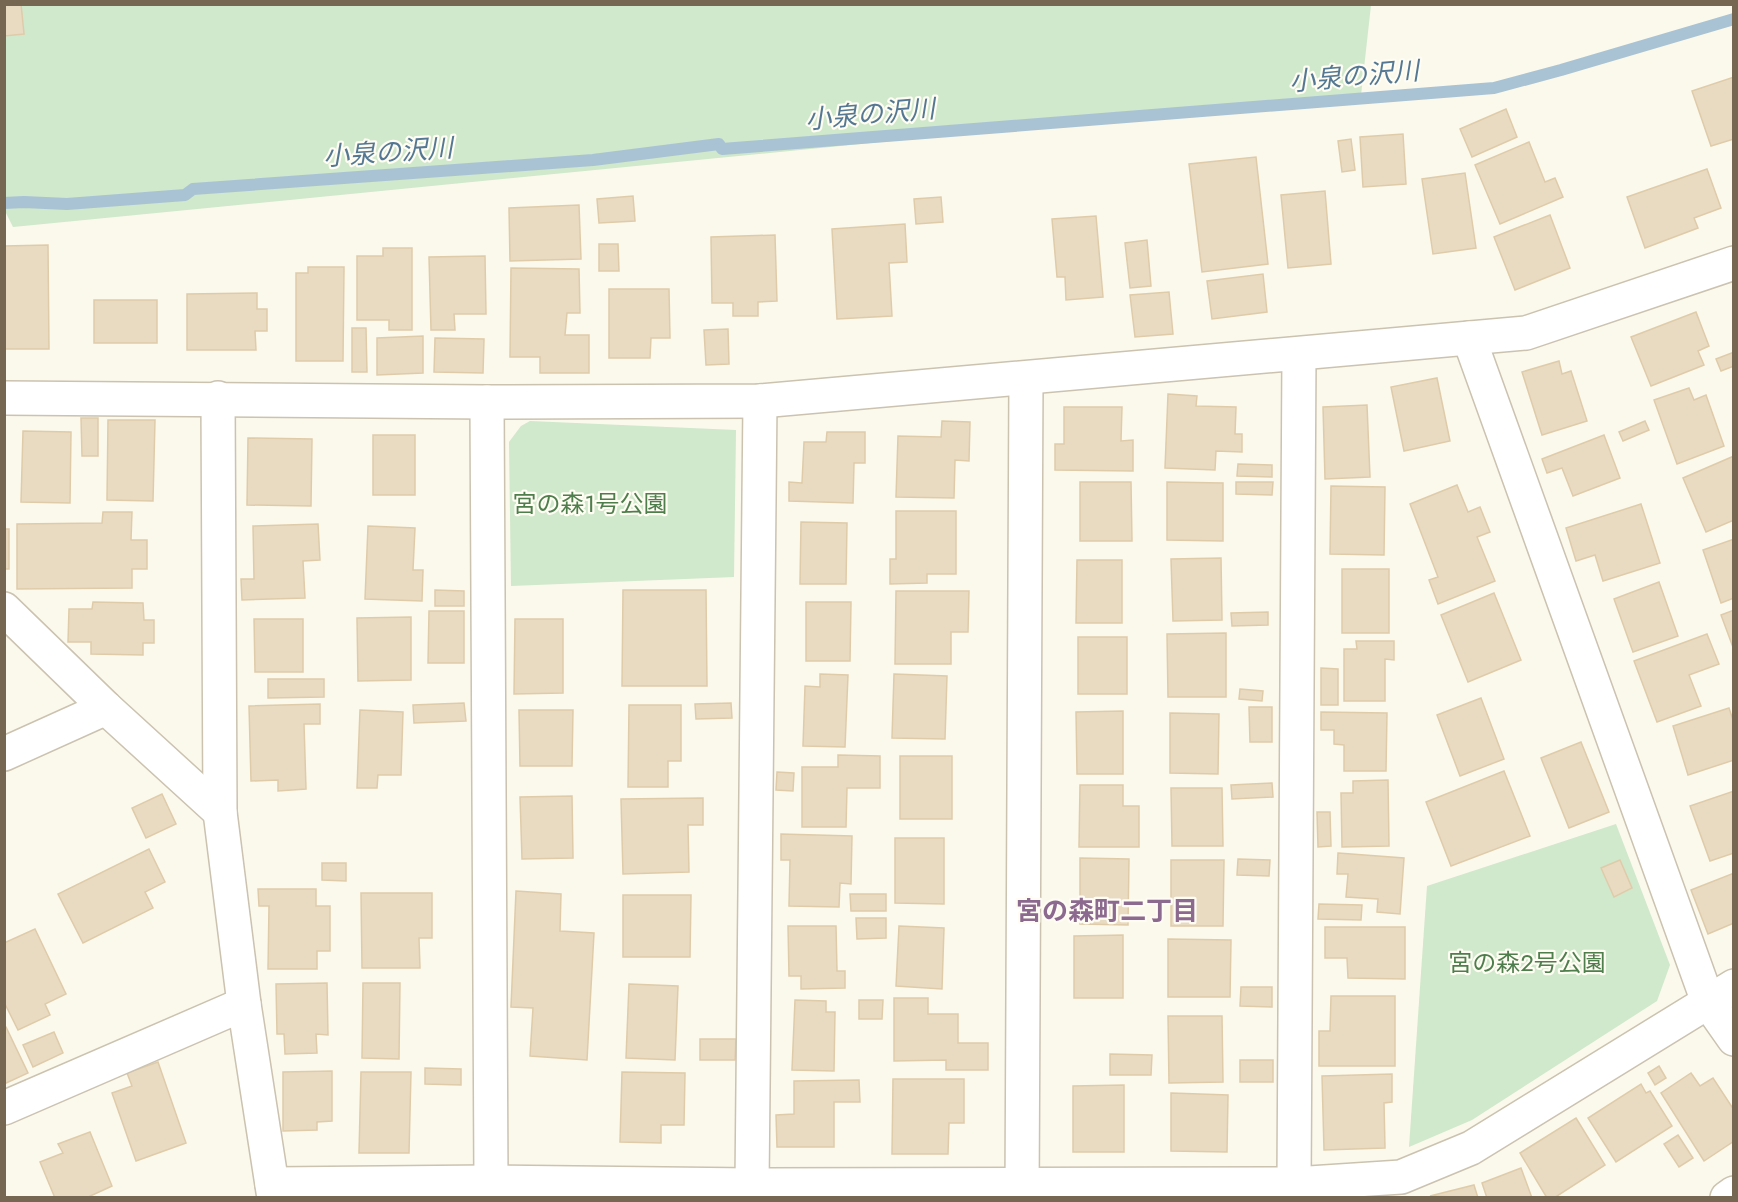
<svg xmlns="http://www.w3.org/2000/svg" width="1738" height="1202" font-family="Jost,'Noto Sans JP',sans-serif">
<rect width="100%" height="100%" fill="#fbf9ec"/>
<g fill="#d0e8cb">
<polygon points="5,5 1371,5 1361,95 13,227 5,211"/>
<polygon points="530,421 736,430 734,577 511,586 509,442 521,426"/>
<polygon points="1616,824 1670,965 1657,1001 1472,1120 1409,1147 1427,886"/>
</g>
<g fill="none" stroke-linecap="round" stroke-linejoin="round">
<polyline stroke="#a9c3d4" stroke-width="12" points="4,203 24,202 67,204 185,195 193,189 593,160 719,144 722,149 1494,88 1561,70 1734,19"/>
</g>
<g fill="#e9dbc2" stroke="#dfcba9" stroke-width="1.5">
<polygon points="4,4 21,4 24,34 4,36"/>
<polygon points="1734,77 1734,139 1711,146 1692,91"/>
<polygon points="1506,109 1517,137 1472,157 1460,129"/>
<polygon points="1403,134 1406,184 1363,187 1360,137"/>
<polygon points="1351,139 1355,170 1342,172 1338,141"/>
<polygon points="1529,142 1545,182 1555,178 1563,197 1500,224 1475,165"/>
<polygon points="1256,157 1268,264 1202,272 1189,164"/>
<polygon points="1707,169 1721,208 1694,218 1698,228 1645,248 1627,197"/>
<polygon points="1465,173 1476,248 1433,254 1422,179"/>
<polygon points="1325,191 1331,264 1288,268 1281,195"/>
<polygon points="633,196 635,221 599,223 597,199"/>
<polygon points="941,197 943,222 916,224 914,199"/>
<polygon points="579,205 581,259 510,261 509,208"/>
<polygon points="1550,215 1570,268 1515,290 1494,237"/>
<polygon points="1096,216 1103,297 1066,300 1065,277 1057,277 1052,219"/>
<polygon points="905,224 907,262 889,263 892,316 837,319 832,229"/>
<polygon points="775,235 777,301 758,302 758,316 733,316 733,303 712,303 711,237"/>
<polygon points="1147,240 1151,286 1130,288 1125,243"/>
<polygon points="599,244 618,244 619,271 599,271"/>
<polygon points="48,245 49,349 5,349 4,246"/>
<polygon points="383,248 412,248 412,330 389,330 389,320 357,320 357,256 383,256"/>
<polygon points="485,256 486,314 454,314 455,330 431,330 429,257"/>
<polygon points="308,267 344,267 343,361 296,361 296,273 308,273"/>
<polygon points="511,268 579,269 580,313 567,313 565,335 589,335 589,373 540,373 540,357 510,357"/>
<polygon points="1263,274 1267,312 1212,319 1207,281"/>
<polygon points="609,289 669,289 670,338 651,338 650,358 609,358"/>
<polygon points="1169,292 1173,334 1135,337 1130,295"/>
<polygon points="257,293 257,309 267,309 267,331 255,331 256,350 187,350 187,294"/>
<rect x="94" y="300" width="63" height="43"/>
<polygon points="1696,312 1709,346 1698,351 1704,365 1651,386 1631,337"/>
<polygon points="352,328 366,328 367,372 352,372"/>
<polygon points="728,329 729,364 706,365 704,330"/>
<polygon points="423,336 423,373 377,375 377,338"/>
<polygon points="435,338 484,339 483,373 434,372"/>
<polygon points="1734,352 1734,366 1721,371 1716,359"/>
<polygon points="1559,361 1562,374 1571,371 1587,421 1542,435 1522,372"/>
<polygon points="1437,378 1450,441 1404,451 1391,387"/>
<polygon points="1689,388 1694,400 1706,395 1724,446 1677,464 1654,400"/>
<polygon points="1168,394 1197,396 1196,406 1236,407 1235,434 1242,434 1242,452 1216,451 1215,470 1165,468"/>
<polygon points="1367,405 1370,477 1325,479 1323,407"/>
<polygon points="1064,407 1122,407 1121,441 1133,440 1133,471 1055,470 1055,444 1064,444"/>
<polygon points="81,418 98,418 98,456 82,456"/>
<polygon points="108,420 155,420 153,501 107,500"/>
<polygon points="942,421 970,422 969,461 955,460 954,498 896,497 898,436 941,437"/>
<polygon points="1645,421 1649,430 1623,441 1619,432"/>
<polygon points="23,431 71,432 70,503 21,502"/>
<polygon points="827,432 865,432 865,463 854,463 853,503 789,501 789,482 802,483 804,442 826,442"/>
<rect x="373" y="435" width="42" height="60"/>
<polygon points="1604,435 1620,478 1573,496 1562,468 1547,473 1542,459"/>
<polygon points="248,438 312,439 311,506 247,505"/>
<polygon points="1734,456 1734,520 1706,532 1683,478"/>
<polygon points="1238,464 1272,465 1272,477 1237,476"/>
<polygon points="1080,482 1131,482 1132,541 1080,541"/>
<polygon points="1167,482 1223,483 1223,541 1167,540"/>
<polygon points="1236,482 1273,482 1272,495 1236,494"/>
<polygon points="1457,485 1468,512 1480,507 1490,532 1477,537 1495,581 1438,604 1429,580 1438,577 1410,504"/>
<polygon points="1331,486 1385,487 1384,555 1330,554"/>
<polygon points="1641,504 1660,563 1603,581 1595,555 1576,561 1566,528"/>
<polygon points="896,511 956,511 956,574 927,574 927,583 890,584 890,559 896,559"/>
<polygon points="103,512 132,512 131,540 147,540 147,569 132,569 132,588 17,589 17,524 102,523"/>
<polygon points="801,522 847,523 846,584 800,584"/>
<polygon points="318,524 320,560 303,561 305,598 242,600 241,579 254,579 253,526"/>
<polygon points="368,526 415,528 413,570 423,570 422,601 365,599"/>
<rect x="4" y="529" width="5" height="40"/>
<polygon points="1734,539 1734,598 1721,603 1703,550"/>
<polygon points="1221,558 1222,620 1173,621 1171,559"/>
<polygon points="1077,560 1122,560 1122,623 1076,623"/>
<rect x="1342" y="569" width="47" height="64"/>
<polygon points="1659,582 1678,636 1633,652 1614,599"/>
<polygon points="435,590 464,591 464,606 435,606"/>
<polygon points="623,590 706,590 707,686 622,686"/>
<polygon points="896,591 969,591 968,632 951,632 951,664 895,664"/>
<polygon points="1494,593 1521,660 1468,682 1441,615"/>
<polygon points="93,602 143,603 144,620 154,620 154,643 143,643 143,655 91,654 91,642 68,642 69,609 92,609"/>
<polygon points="806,602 851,602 850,661 806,661"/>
<polygon points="1734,610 1734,650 1721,615"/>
<polygon points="429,611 464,611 464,663 428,663"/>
<polygon points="1268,612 1268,625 1232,626 1231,613"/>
<polygon points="411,617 411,680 358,681 357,618"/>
<polygon points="254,619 303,619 303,672 255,672"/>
<polygon points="515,619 563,619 563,693 514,694"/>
<polygon points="1226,633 1226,697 1168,697 1167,634"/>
<polygon points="1707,634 1719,664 1689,675 1701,706 1657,722 1634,661"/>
<rect x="1078" y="637" width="49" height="57"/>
<polygon points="1356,641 1394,641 1394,660 1385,659 1385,701 1344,701 1344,649 1357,649"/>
<polygon points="1321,668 1338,669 1338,705 1321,705"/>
<polygon points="820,674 848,675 845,747 803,746 805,686 820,687"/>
<polygon points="894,674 947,676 945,739 892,738"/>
<polygon points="268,679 324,679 324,697 268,698"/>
<polygon points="1240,689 1263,691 1262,701 1239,699"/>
<polygon points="1481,698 1504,759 1460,776 1437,715"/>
<polygon points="464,703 466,721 414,723 413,705"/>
<polygon points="731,703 732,718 696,719 695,704"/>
<polygon points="320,704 320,724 304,724 306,789 278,791 278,780 251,781 249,706"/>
<polygon points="629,705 681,705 681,761 668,761 668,787 628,787"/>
<polygon points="1249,707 1272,707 1272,742 1250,742"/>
<polygon points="1729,708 1734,723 1734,760 1688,775 1673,726"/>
<polygon points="360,710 403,712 401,775 378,775 377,788 357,788"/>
<polygon points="519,710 573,710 572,766 520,766"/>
<polygon points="1123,711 1123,774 1077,774 1076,712"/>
<polygon points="1321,712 1387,713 1386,771 1344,771 1344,745 1334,744 1334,730 1321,730"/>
<polygon points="1170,713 1219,714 1218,774 1170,773"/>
<polygon points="1581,742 1609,812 1569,828 1541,758"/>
<polygon points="838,755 880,756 880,788 847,788 846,827 802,827 802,767 838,767"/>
<rect x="900" y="756" width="52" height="63"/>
<polygon points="1504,771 1530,836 1451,866 1426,802"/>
<polygon points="777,772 794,773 793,791 776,790"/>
<polygon points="1388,780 1389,846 1342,847 1341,793 1353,793 1353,781"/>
<polygon points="1272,783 1273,797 1232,799 1231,785"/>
<polygon points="1080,785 1123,785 1123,806 1139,806 1139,847 1079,847"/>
<polygon points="1171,788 1222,788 1223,846 1172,846"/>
<polygon points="1734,791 1734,853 1710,861 1690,806"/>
<polygon points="162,794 176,824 146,838 132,808"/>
<polygon points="572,796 573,858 522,859 520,797"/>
<polygon points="703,798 703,825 688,825 689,872 623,874 621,799"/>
<polygon points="1317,812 1330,812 1331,846 1318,847"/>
<polygon points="781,834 852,836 851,884 840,883 839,907 789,906 790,860 781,860"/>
<polygon points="895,838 944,838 944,904 895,903"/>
<polygon points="149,849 165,882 145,892 153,908 83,943 58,894"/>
<polygon points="1338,853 1404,858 1400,914 1377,912 1378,899 1346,897 1348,874 1337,874"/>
<polygon points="1080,858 1129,859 1128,925 1080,924"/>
<polygon points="1238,859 1270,860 1269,876 1237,875"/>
<polygon points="1171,860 1224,860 1223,926 1171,926"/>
<polygon points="1620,860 1632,888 1614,897 1601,868"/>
<polygon points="322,863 346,863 346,881 322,880"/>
<polygon points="1734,873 1734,923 1708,934 1691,890"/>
<polygon points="258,889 316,889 316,906 330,906 330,951 317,951 317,969 268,969 269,906 259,906"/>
<polygon points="516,891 561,894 560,931 594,933 587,1060 530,1056 533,1008 511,1007"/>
<polygon points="361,893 432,893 432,938 419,938 420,968 362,968"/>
<polygon points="850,894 886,894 886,911 851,911"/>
<polygon points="623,895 691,895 690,957 623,957"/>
<polygon points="1319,904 1362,905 1361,920 1318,919"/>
<polygon points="856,918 886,918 886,938 857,939"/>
<polygon points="788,926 836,926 837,971 845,971 845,988 801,989 801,976 789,976"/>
<polygon points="899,926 944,928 942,989 896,986"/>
<polygon points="1325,927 1405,927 1405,979 1348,978 1347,958 1325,958"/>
<polygon points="35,929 66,994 45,1004 50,1015 18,1030 4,1002 4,943"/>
<polygon points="1123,935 1123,998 1074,998 1074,936"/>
<polygon points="1168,939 1231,940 1230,997 1168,997"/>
<polygon points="327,983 328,1035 316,1034 317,1053 285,1054 284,1034 277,1034 276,984"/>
<polygon points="363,983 400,983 399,1059 362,1058"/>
<polygon points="629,984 678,986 675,1060 626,1058"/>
<polygon points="1241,987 1272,987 1272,1007 1240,1006"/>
<polygon points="1331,996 1395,996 1395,1066 1319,1066 1319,1031 1330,1031"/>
<polygon points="894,998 928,998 928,1014 958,1014 958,1043 988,1043 988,1070 946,1070 946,1060 894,1061"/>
<polygon points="795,1000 826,1001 826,1012 835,1012 834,1071 792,1070"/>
<polygon points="859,1000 883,1000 882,1019 859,1019"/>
<polygon points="1168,1016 1222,1016 1223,1082 1169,1083"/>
<polygon points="4,1027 6,1027 28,1073 4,1084"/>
<polygon points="54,1032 63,1053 33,1067 23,1045"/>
<polygon points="700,1039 736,1039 735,1060 700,1060"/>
<polygon points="1110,1054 1152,1055 1151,1075 1110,1075"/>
<rect x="1240" y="1060" width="33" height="22"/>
<polygon points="158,1062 186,1143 136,1161 112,1093 132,1086 127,1073"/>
<polygon points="1659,1066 1666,1078 1655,1085 1648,1073"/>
<polygon points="425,1068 461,1069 461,1085 425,1084"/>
<polygon points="332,1071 332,1121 317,1122 317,1130 283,1131 283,1072"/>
<polygon points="361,1072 411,1072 409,1153 359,1153"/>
<polygon points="622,1072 685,1073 684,1125 661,1125 661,1143 620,1142"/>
<polygon points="1691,1073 1700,1086 1713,1078 1734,1110 1734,1141 1704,1161 1661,1093"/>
<polygon points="1392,1074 1392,1102 1384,1103 1385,1148 1324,1150 1322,1076"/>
<polygon points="893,1079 964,1079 964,1123 949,1123 948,1154 892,1154"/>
<polygon points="859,1080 860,1102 834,1102 834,1147 777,1147 776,1115 794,1114 794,1081"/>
<polygon points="1641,1084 1646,1093 1650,1091 1672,1126 1616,1162 1588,1118"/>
<polygon points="1124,1085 1124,1152 1073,1152 1073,1086"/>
<polygon points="1171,1093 1228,1095 1227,1152 1171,1151"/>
<polygon points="1576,1118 1605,1165 1554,1198 1547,1198 1520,1153"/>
<polygon points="90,1132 112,1186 86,1198 55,1198 40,1162 63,1153 58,1144"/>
<polygon points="1678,1135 1693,1158 1679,1167 1664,1144"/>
<polygon points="1521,1168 1532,1198 1487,1198 1482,1183"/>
<polygon points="1474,1185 1478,1198 1430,1196"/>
</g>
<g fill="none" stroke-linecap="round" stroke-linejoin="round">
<defs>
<g id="minor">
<polyline points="1469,338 1708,1002 1734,1039"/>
<polyline points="4,398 487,402 760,401 1526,333 1734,263"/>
<polyline points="218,398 220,812 244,1004 274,1198"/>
<polyline points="487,402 491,1182"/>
<polyline points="4,609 106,708 220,812"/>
<polyline points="4,754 106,708"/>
<polyline points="4,1108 244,1004"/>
<polyline points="272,1184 491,1182 752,1185 1294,1184 1401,1177 1471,1148 1734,986"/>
<polyline points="1294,1184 1299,354"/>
<polyline points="752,1185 760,401"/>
<polyline points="1022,1198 1026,379"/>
</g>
<polyline id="tertiary" points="1727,1198 1734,1193"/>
</defs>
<use href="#minor" stroke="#cbc2b0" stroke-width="36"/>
<use href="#tertiary" stroke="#cbc2b0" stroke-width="36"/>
<use href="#minor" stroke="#fff" stroke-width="33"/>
<use href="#tertiary" stroke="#fff" stroke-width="33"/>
</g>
<g text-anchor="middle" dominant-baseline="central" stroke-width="4.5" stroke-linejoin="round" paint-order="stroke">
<g font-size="24" fill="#4f7e4d" stroke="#fefcf3">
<text x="590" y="503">宮の森1号公園</text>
<text x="1527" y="962">宮の森2号公園</text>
</g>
<g font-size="26" font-style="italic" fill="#547893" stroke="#fefcf3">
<text transform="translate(1354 76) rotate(-5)">小泉の沢川</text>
<text transform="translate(870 114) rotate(-5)">小泉の沢川</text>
<text transform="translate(388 152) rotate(-4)">小泉の沢川</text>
</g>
<g font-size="26" font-weight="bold" fill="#8c698f" stroke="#fefcf3">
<text x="1107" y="911">宮の森町二丁目</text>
</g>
</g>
<rect width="1738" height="1202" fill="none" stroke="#756751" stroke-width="12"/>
</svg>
